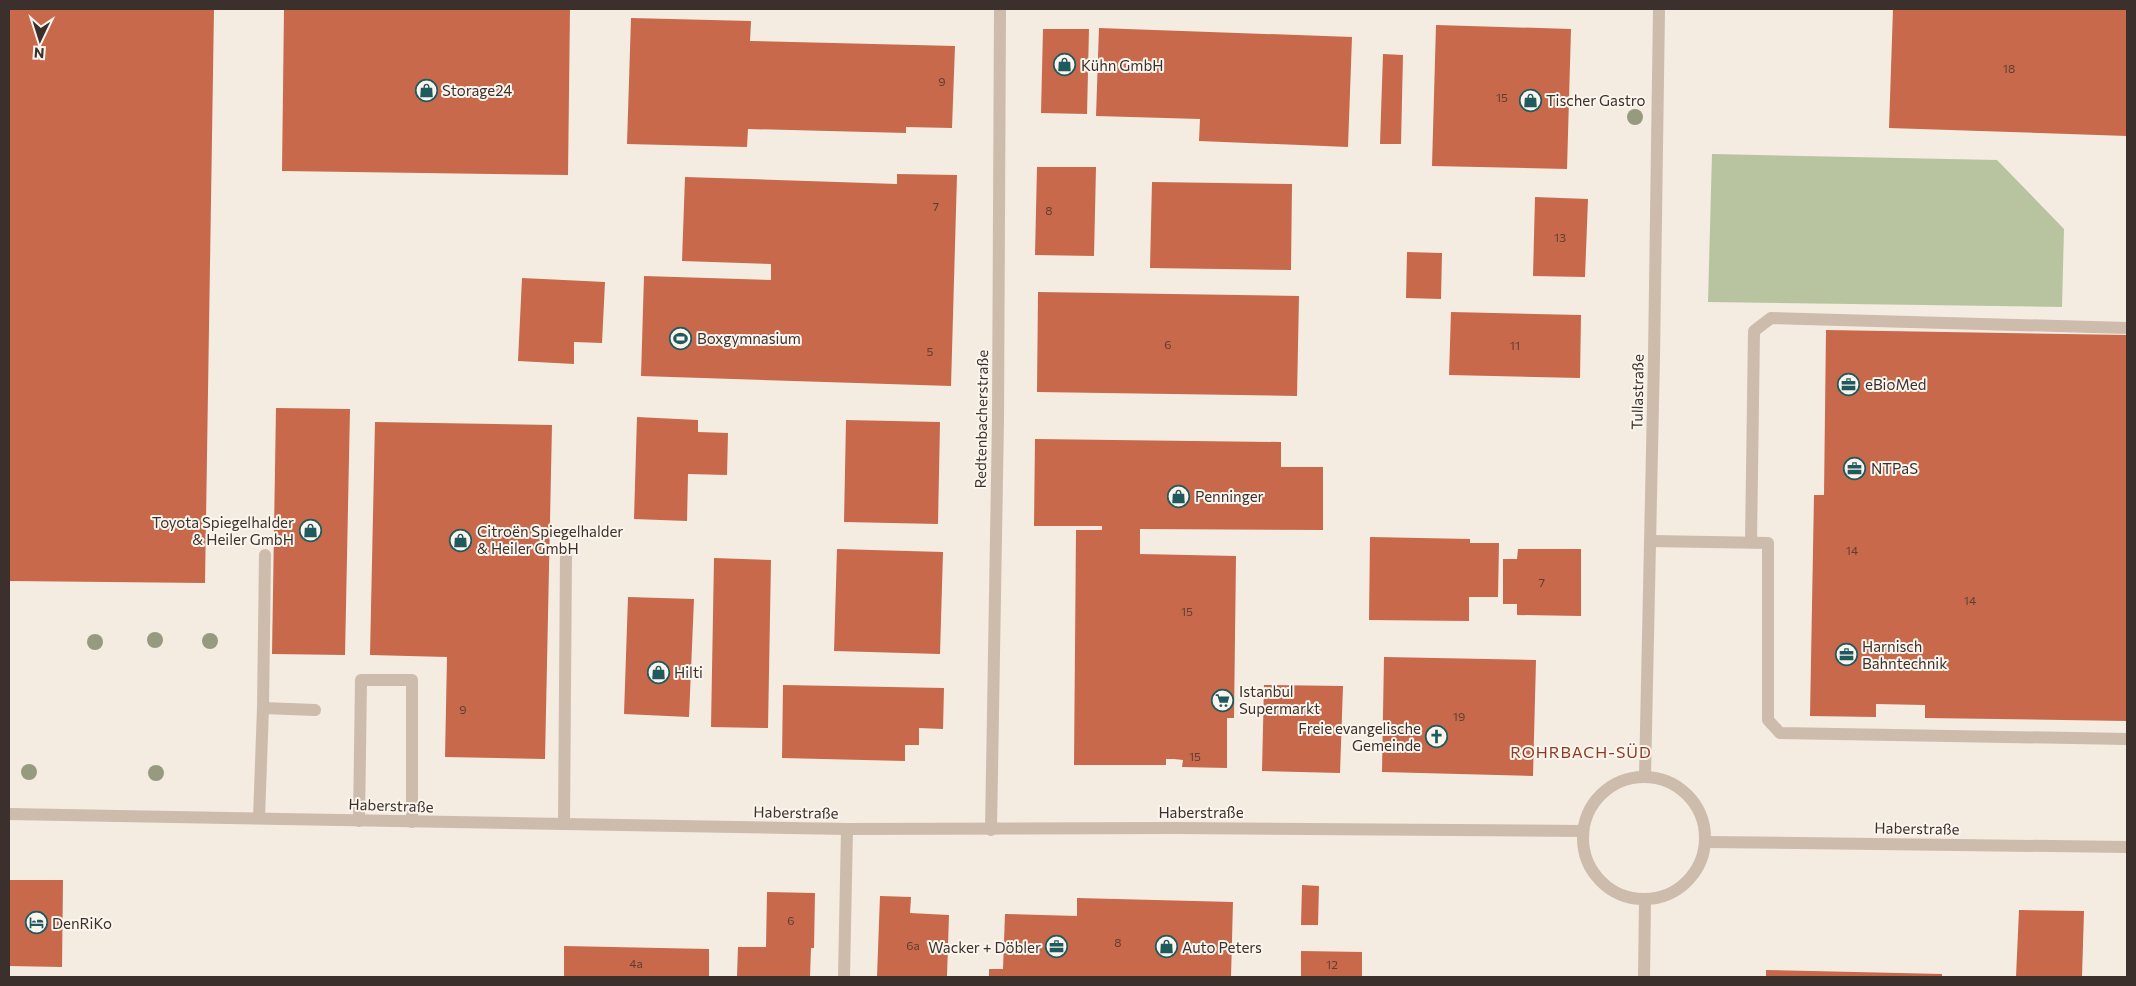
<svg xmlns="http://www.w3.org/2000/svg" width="2136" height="986" font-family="Commissioner,sans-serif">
<rect width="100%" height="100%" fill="#f4ebe1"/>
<polygon fill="#b8c4a0" points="1712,154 1997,160 2064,229 2062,307 1708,302"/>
<g fill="#c8694b">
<polygon points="9,9 214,9 205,583 9,581"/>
<polygon points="284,9 570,9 568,175 282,171"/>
<polygon points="1893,9 2127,9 2127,136 1889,128"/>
<polygon points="631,18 751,21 750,41 955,46 952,128 906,127 906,133 748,129 747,147 627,144"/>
<polygon points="1436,25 1571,29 1567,169 1432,166"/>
<polygon points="1099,28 1352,37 1348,147 1199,141 1200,119 1096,116"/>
<polygon points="1043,29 1089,29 1087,114 1041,113"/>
<polygon points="1383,54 1403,55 1401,144 1380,144"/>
<polygon points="1037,167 1096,167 1094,256 1035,255"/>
<polygon points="897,174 957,175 951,386 641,376 644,276 771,280 771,264 682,261 685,177 897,184"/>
<polygon points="1152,182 1292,184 1291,270 1150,268"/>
<polygon points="1535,197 1588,199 1585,277 1533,276"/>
<polygon points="1407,252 1442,253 1441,299 1406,298"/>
<polygon points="522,278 605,282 602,343 574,342 574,364 518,361"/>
<polygon points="1038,292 1299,296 1297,396 1037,392"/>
<polygon points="1451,312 1581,315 1580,378 1449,375"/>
<polygon points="1826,330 2127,335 2127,721 1925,718 1925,705 1876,704 1876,717 1810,716 1814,495 1824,495"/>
<polygon points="276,408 350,409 345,655 272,654"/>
<polygon points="637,417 698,420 698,432 728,433 727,475 688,474 687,521 634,519"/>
<polygon points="846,420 940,422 938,524 844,522"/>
<polygon points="375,422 552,425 545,759 445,757 447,657 370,655"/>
<polygon points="1035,439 1281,442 1281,467 1323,467 1323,530 1140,529 1140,554 1236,556 1234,718 1227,718 1227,768 1182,767 1183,760 1174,759 1166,759 1166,765 1074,765 1076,530 1102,530 1102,526 1034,526"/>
<polygon points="1370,537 1470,539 1470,543 1499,543 1498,597 1469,597 1469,621 1369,620"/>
<polygon points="837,549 943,552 940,654 834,651"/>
<polygon points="1518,549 1581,549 1581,616 1517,615 1517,604 1503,604 1503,559 1517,559"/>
<polygon points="714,558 771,560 768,728 711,727"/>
<polygon points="628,597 694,599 689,717 624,714"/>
<polygon points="1384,657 1536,660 1533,776 1382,772"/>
<polygon points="783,685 944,688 943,729 919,728 919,745 905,745 905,761 782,758"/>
<polygon points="1264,685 1343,686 1340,773 1262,771"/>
<polygon points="9,880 63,880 62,967 9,966"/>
<polygon points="1302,885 1319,886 1318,925 1301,925"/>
<polygon points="767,892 815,893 814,948 811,948 810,977 737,977 738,947 766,947"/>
<polygon points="880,896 911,897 910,913 949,915 947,976 877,977"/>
<polygon points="1077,898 1233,902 1231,977 989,977 989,969 1003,969 1005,914 1077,916"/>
<polygon points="2019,910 2084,911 2082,977 2016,977"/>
<polygon points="564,946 709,949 709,977 564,977"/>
<polygon points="1301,951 1362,952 1362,977 1301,977"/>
<polygon points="1766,970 1942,974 1942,977 1766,977"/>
</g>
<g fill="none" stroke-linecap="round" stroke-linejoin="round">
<g stroke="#cdbbac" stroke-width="12">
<polyline points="1651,541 1768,543 1768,720 1780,733 2127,739"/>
<polyline points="1751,542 1754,331 1771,318 2127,328"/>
<polyline points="263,708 265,555"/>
<polyline points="259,818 263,708 315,710"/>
<polyline points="359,821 361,680 412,680 412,822"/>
<polyline points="564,824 566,551"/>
<polyline points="844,977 847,829"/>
</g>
<g stroke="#cdbbac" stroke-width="12">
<polyline points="1645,776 1654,357 1659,9"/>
<circle cx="1644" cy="838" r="61"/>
<polyline points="9,814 847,829 1175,828 1582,831"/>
<polyline points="991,830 998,419 1000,9"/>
<polyline points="1707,842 2127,847"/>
<polyline points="1644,977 1645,900"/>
</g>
</g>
<g fill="#969b7f">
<circle cx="1635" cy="117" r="8"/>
<circle cx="155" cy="640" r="8"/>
<circle cx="210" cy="641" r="8"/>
<circle cx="95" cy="642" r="8"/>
<circle cx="29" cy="772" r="8"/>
<circle cx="156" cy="773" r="8"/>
</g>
<defs>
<symbol id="shop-ring" viewBox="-11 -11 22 22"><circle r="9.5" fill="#fbf5ee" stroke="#1f5a5e" stroke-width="1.5"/><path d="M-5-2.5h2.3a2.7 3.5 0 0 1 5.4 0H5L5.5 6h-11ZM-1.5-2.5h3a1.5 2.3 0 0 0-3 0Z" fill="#1f5a5e"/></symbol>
<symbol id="stadium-ring" viewBox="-11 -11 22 22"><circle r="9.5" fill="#fbf5ee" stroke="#1f5a5e" stroke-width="1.5"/><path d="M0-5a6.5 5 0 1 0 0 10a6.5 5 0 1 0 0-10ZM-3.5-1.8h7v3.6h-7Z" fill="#1f5a5e"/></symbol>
<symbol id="office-ring" viewBox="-11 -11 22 22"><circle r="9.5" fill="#fbf5ee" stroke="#1f5a5e" stroke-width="1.5"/><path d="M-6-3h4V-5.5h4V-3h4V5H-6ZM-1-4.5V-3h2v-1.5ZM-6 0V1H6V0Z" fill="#1f5a5e"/></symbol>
<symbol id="supermarket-ring" viewBox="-11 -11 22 22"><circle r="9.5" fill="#fbf5ee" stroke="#1f5a5e" stroke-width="1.5"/><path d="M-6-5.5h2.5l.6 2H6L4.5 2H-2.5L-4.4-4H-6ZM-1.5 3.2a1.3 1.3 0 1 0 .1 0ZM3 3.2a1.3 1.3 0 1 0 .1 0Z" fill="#1f5a5e"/></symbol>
<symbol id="church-ring" viewBox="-11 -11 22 22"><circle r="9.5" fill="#fbf5ee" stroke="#1f5a5e" stroke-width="1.5"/><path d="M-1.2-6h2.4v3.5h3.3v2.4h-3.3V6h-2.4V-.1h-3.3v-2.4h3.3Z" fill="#1f5a5e"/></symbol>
<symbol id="hotel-ring" viewBox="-11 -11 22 22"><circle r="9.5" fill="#fbf5ee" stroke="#1f5a5e" stroke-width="1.5"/><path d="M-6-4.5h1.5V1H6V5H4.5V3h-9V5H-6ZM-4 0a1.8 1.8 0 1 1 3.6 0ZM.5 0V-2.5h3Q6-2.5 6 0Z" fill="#1f5a5e"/></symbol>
</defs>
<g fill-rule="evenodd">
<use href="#shop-ring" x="1052" y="52" width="25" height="25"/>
<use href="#shop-ring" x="414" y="78" width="25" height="25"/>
<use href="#shop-ring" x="1518" y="88" width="25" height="25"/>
<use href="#stadium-ring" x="668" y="326" width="25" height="25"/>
<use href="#office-ring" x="1836" y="372" width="25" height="25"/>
<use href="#office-ring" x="1842" y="456" width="25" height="25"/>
<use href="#shop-ring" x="1166" y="484" width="25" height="25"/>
<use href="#shop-ring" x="298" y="518" width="25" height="25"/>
<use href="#shop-ring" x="448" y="528" width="25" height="25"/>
<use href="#office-ring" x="1834" y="642" width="25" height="25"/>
<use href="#shop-ring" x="646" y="660" width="25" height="25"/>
<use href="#supermarket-ring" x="1210" y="688" width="25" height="25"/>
<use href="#church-ring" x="1424" y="724" width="25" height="25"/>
<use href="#hotel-ring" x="24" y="910" width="25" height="25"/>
<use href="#office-ring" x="1044" y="934" width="25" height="25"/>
<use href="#shop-ring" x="1154" y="934" width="25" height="25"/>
</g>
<g text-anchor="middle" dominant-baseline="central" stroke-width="4" stroke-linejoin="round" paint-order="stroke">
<g font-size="12" fill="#5e3e33">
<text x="2009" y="68">18</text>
<text x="942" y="81">9</text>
<text x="1502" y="97">15</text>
<text x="936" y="206">7</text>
<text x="1049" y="210">8</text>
<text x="1560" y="237">13</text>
<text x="1168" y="344">6</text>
<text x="1515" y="345">11</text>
<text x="930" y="351">5</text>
<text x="1852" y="550">14</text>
<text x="1542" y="582">7</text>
<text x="1970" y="600">14</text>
<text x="1187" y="611">15</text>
<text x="463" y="709">9</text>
<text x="1459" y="716">19</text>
<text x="1195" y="756">15</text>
<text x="791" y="920">6</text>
<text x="1118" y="942">8</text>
<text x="913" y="945">6a</text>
<text x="636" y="963">4a</text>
<text x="1332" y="964">12</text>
</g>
<g font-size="15" fill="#3b302b" stroke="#fbf5ee" text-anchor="start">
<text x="1081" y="65">Kühn GmbH</text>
<text x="442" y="90">Storage24</text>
<text x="1546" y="100">Tischer Gastro</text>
<text x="697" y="338">Boxgymnasium</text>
<text x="1865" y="384">eBioMed</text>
<text x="1871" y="468">NTPaS</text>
<text x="1195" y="496">Penninger</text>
<text x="294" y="522" text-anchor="end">Toyota Spiegelhalder<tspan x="294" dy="17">&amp; Heiler GmbH</tspan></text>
<text x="477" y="531">Citroën Spiegelhalder<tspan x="477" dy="17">&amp; Heiler GmbH</tspan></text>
<text x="1862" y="646">Harnisch<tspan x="1862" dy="17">Bahntechnik</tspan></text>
<text x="674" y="672">Hilti</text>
<text x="1239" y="691">Istanbul<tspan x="1239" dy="17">Supermarkt</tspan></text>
<text x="1421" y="728" text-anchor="end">Freie evangelische<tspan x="1421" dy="17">Gemeinde</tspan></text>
<text x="52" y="923">DenRiKo</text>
<text x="1041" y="947" text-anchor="end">Wacker + Döbler</text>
<text x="1182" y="947">Auto Peters</text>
</g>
<g font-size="15" fill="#3b302b" stroke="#fbf5ee">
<text transform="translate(1637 392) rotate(-89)">Tullastraße</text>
<text transform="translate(981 419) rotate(-89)">Redtenbacherstraße</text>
<text transform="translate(391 805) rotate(2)">Haberstraße</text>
<text transform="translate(796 812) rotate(1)">Haberstraße</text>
<text x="1201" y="812">Haberstraße</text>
<text transform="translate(1917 828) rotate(1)">Haberstraße</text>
</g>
<g font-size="16" letter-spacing="1" fill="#8c3b22" stroke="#fbf5ee">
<text x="1581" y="751">ROHRBACH-SÜD</text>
</g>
</g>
<rect width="2136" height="986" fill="none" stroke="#3b302b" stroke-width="20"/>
<g transform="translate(40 40) rotate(184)" stroke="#fbf5ee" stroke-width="4" paint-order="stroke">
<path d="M0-4L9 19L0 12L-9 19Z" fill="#3b302b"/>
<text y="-8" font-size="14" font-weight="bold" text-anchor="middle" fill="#3b302b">N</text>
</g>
</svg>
